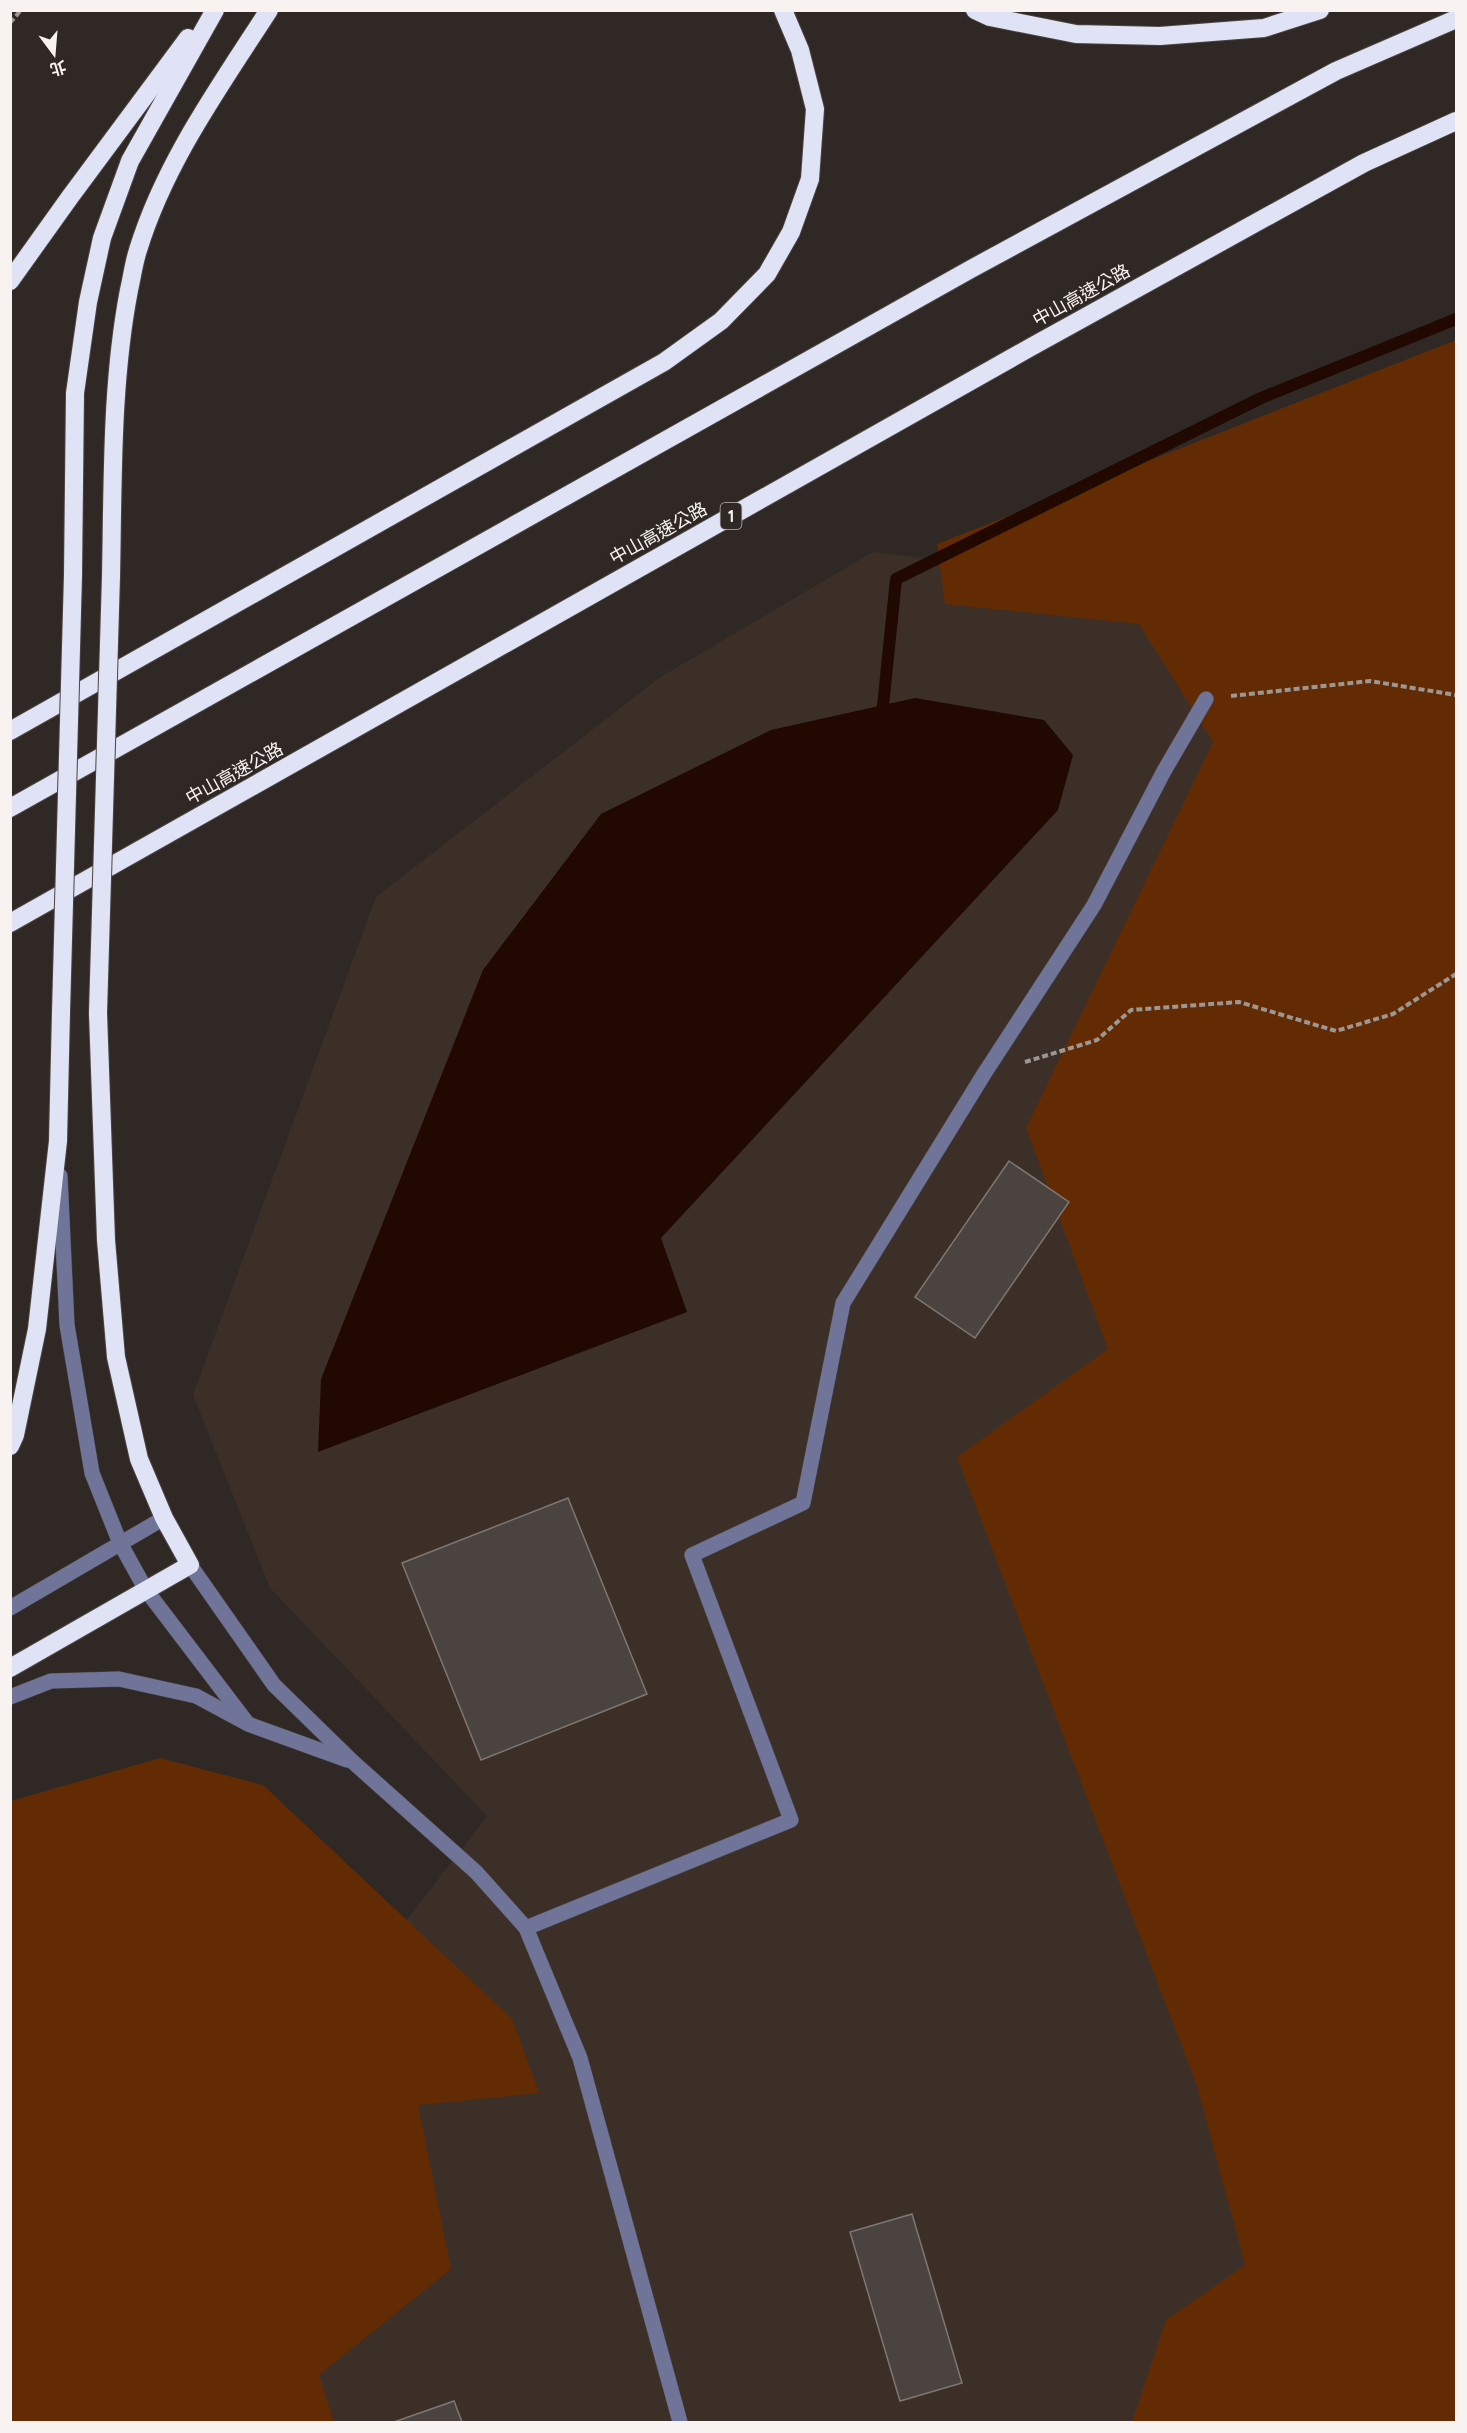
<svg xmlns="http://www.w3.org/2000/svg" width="1467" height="2433" font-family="Quicksand,'Noto Sans TC',sans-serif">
<rect width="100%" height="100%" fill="#2f2825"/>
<polygon fill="#3c2f28" points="873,552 1456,622 1456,2422 11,2422 10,2354 73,2352 487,1816 270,1588 193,1395 376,897 659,678"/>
<g fill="#622b04">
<polygon points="1456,340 1456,2422 1132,2422 1166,2320 1245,2265 1197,2086 957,1457 1108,1349 1026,1128 1213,742 1139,624 945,604 937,544"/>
<polygon points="160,1758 263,1785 512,2019 539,2093 418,2105 451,2269 319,2375 334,2422 11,2422 11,1801"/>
</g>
<polygon fill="#210800" points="915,698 1044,720 1073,755 1058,810 661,1238 687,1312 318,1452 321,1379 483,970 601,814 771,730"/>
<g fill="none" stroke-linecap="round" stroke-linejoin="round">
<polyline stroke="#210800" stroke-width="12" points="883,706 896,579 1261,398 1456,319"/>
</g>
<g fill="#4b433f" stroke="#7f7772" stroke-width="1.5">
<polygon points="1009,1161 1069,1202 975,1338 915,1297"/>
<polygon points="568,1498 647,1694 481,1760 402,1563"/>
<polygon points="912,2214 962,2383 900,2401 850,2232"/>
<polygon points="454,2401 462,2422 394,2422"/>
</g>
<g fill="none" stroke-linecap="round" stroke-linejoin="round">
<defs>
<g id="minor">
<polyline points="60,1176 67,1325 92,1473 120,1543 146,1590 248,1724"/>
<polyline points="190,1565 274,1685 353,1762 476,1872 526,1928 580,2058 680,2422"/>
<polyline points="10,1608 164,1518"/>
<polyline points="10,1697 51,1681 119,1679 196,1696 248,1724 347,1760"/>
<polyline points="526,1928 791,1820 692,1555 803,1503 843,1303 984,1074 1094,905 1164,771 1206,699"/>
</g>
<g id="highway">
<polyline points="975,10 990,17 1076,34 1160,36 1264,28 1320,10"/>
<polyline points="10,281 70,197 188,38"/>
<polyline points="73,575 75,393 88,302 102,238 130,161 215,10"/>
<path d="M111,576C113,481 111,384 129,290C132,277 134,262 138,250C165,162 220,86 269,10"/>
<polyline points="10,731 664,362 721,321 767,274 791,232 810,179 815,109 800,50 783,10"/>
<polyline points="10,808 971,269 1336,71 1456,19"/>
<polyline points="10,923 1031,347 1364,163 1456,121"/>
<polyline points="10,1446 15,1435 37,1329 58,1141 61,1012"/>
<polyline points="10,1668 190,1565 164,1518 139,1459 116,1357 106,1240 98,1013"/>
</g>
</defs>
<use href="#minor" stroke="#4b4442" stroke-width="16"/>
<use href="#highway" stroke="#4b4442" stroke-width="20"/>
<g stroke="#9d9794" stroke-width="4" stroke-dasharray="6 3" stroke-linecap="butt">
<polyline points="10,23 21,10"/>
<polyline points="1231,696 1370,681 1456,695"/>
<polyline points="1025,1062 1097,1040 1131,1010 1239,1002 1336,1031 1393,1014 1456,974"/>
</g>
<use href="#minor" stroke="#6f7498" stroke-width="15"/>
<use href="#highway" stroke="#dfe3f5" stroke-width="18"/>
<defs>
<g id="highway-bridge">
<polyline points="61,1012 73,575"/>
<polyline points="98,1013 111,576"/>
</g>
</defs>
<use href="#highway-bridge" stroke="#4b4442" stroke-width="20" stroke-linecap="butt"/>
<use href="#highway-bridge" stroke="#dfe3f5" stroke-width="18"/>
</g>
<g text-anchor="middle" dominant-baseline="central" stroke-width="5" stroke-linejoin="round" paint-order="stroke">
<rect fill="#2f2825" stroke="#bcb6b4" stroke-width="1.5" x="720.5" y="503" width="21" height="26" rx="4.5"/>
<g font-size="16" font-weight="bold" fill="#f8f3f1">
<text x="731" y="516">1</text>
</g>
<g font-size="18" fill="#f8f3f1" stroke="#2f2825">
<text transform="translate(1081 295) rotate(-29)">中山高速公路</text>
<text transform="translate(658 533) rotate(-29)">中山高速公路</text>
<text transform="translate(234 773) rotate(-29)">中山高速公路</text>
</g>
</g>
<rect width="1467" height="2433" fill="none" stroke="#f8f3f1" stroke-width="24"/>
<g transform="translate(54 54) rotate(164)" stroke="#2f2825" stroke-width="4.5" paint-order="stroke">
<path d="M0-4.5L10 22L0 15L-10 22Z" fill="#f8f3f1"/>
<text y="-9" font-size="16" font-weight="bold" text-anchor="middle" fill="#f8f3f1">北</text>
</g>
</svg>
